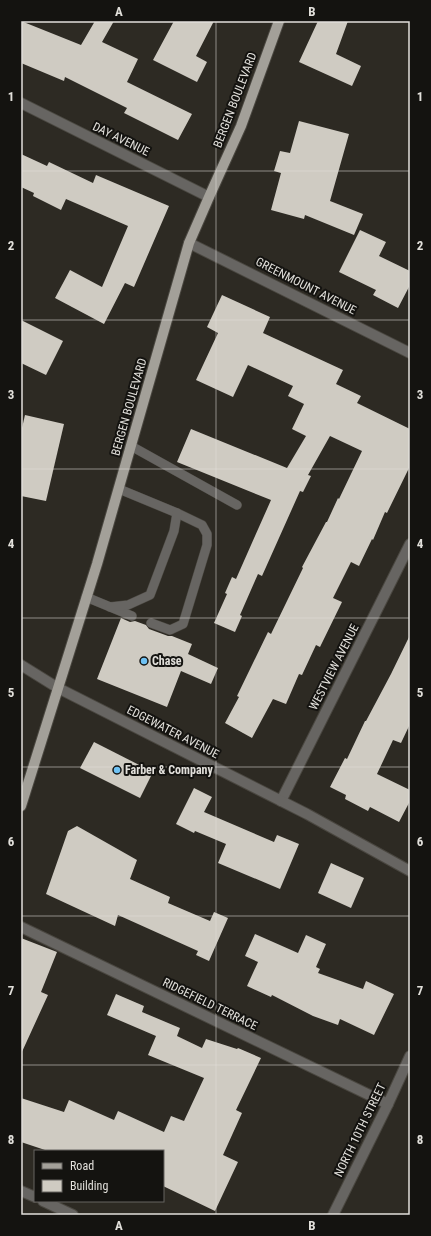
<svg xmlns="http://www.w3.org/2000/svg" width="431" height="1236" font-family="'Roboto Condensed',sans-serif">
<rect width="100%" height="100%" fill="#2d2a23"/>
<g fill="#cfcbc2">
<polygon points="21,21 81,45 95,21 114,21 102,42 138,59 127,82 192,114 178,140 124,113 127,108 65,77 64,81 21,63"/>
<polygon points="174,21 214,21 196,56 207,62 197,82 153,60"/>
<polygon points="318,21 348,21 336,54 361,66 352,86 299,62"/>
<polygon points="299,121 349,134 330,201 363,214 354,235 305,215 304,219 271,210 281,173 274,171 280,151 290,153"/>
<polygon points="21,154 47,166 49,162 93,183 96,175 169,206 134,287 125,283 104,324 55,298 70,270 102,287 128,226 66,199 61,210 33,196 34,193 21,187"/>
<polygon points="360,230 386,242 379,256 410,271 410,285 398,308 373,295 376,290 339,272"/>
<polygon points="222,295 270,317 263,333 343,370 336,384 361,396 357,403 410,429 410,466 387,513 385,512 373,540 372,539 359,566 351,562 333,598 342,602 320,647 316,645 302,675 299,674 286,704 273,699 252,738 225,723 239,697 237,696 268,632 271,634 303,568 302,567 326,522 327,522 338,498 339,499 362,451 330,436 308,475 311,476 303,492 300,491 262,576 258,574 240,615 242,616 235,632 214,623 227,594 225,593 232,577 236,579 271,500 177,462 191,429 287,468 306,436 292,429 304,404 288,396 293,386 248,365 233,397 196,380 218,333 207,327"/>
<polygon points="21,320 63,341 46,375 21,363"/>
<polygon points="25,415 64,424 46,501 21,496 21,432"/>
<polygon points="121,618 130,622 135,621 146,625 149,629 168,636 172,636 192,644 188,654 218,668 211,684 181,671 167,707 97,679"/>
<polygon points="410,635 410,724 401,743 393,740 377,774 410,790 410,801 399,822 370,807 368,811 345,799 346,795 330,787 345,758 347,759 365,721 366,721 391,674"/>
<polygon points="94,742 153,772 140,798 80,768"/>
<polygon points="194,788 212,797 204,812 274,842 277,835 299,844 280,889 218,863 226,844 195,831 194,833 176,824"/>
<polygon points="77,826 137,860 130,879 170,897 168,903 210,921 214,912 228,918 209,961 196,955 198,951 118,915 115,926 46,894 68,831"/>
<polygon points="331,863 364,878 351,908 318,893"/>
<polygon points="255,934 298,953 306,935 326,944 316,967 320,969 318,973 363,989 366,981 394,994 374,1035 340,1019 338,1025 313,1016 272,995 271,997 247,986 258,962 245,956"/>
<polygon points="21,938 57,952 41,992 48,995 21,1054"/>
<polygon points="116,994 144,1006 142,1012 180,1028 177,1036 202,1048 206,1039 237,1049 238,1048 261,1058 236,1110 242,1113 223,1155 238,1162 215,1211 163,1186 163,1151 48,1151 21,1142 21,1098 64,1112 69,1100 114,1120 118,1111 164,1132 171,1116 184,1121 204,1078 148,1055 156,1036 107,1015"/>
</g>
<g fill="none" stroke-linecap="round" stroke-linejoin="round">
<defs>
<g id="service">
<polyline points="131,446 237,505"/>
<polyline points="119,489 177,513 202,525 207,534 207,545 183,624 170,630 151,623"/>
<polyline points="86,597 132,616"/>
<polyline points="110,607 128,605 150,595 174,531 177,513"/>
</g>
<g id="minor">
<polyline points="21,103 209,197"/>
<polyline points="189,243 410,353"/>
<polyline points="281,801 410,544"/>
<polyline points="21,927 388,1104"/>
<polyline points="21,1191 35,1197"/>
<polyline points="43,1201 73,1215"/>
<polyline points="333,1215 388,1104 410,1056"/>
</g>
<polyline id="tertiary" points="21,665 58,688 307,814 410,871"/>
<polyline id="primary" points="21,806 97,564 189,243 209,197 241,126 279,21"/>
</defs>
<use href="#service" stroke="#4a4740" stroke-width="10"/>
<use href="#minor" stroke="#4a4740" stroke-width="12"/>
<use href="#tertiary" stroke="#4a4740" stroke-width="12"/>
<use href="#primary" stroke="#4a4740" stroke-width="12"/>
<use href="#service" stroke="#676562" stroke-width="9"/>
<use href="#minor" stroke="#676562" stroke-width="10"/>
<use href="#tertiary" stroke="#676562" stroke-width="10"/>
<use href="#primary" stroke="#a3a099" stroke-width="10"/>
</g>
<path fill="none" stroke="#e2e0db" stroke-width="1" stroke-opacity="0.55" d="M216,21V1215M21,171H410M21,320H410M21,469H410M21,618H410M21,767H410M21,916H410M21,1065H410"/>
<g fill="#6fc2f4" stroke="#141310" stroke-width="1.5">
<circle cx="144" cy="661" r="4"/>
<circle cx="117" cy="770" r="4"/>
</g>
<g text-anchor="middle" dominant-baseline="central" stroke-width="4" stroke-linejoin="round" paint-order="stroke">
<g font-size="12" fill="#e2e0db" stroke="#141310">
<text transform="translate(235 100) rotate(-69)">BERGEN BOULEVARD</text>
<text transform="translate(121 139) rotate(26)">DAY AVENUE</text>
<text transform="translate(306 286) rotate(27)">GREENMOUNT AVENUE</text>
<text transform="translate(129 407) rotate(-74)">BERGEN BOULEVARD</text>
<text transform="translate(334 667) rotate(-63)">WESTVIEW AVENUE</text>
<text transform="translate(173 732) rotate(27)">EDGEWATER AVENUE</text>
<text transform="translate(210 1004) rotate(26)">RIDGEFIELD TERRACE</text>
<text transform="translate(360 1130) rotate(-64)">NORTH 10TH STREET</text>
</g>
<g font-size="12" font-weight="bold" fill="#e2e0db" stroke="#141310" text-anchor="start">
<text x="152" y="661">Chase</text>
<text x="125" y="770">Farber &amp; Company</text>
</g>
</g>
<rect width="431" height="1236" fill="none" stroke="#141310" stroke-width="44"/>
<rect x="34" y="1150" width="130" height="52" fill="#141310" stroke="#666561"/>
<rect x="42" y="1163" width="20" height="6" fill="#a3a099" stroke="#666561"/>
<text x="70" y="1170" font-size="12" fill="#e2e0db">Road</text>
<rect x="42" y="1180" width="20" height="12" fill="#cfcbc2" stroke="#666561"/>
<text x="70" y="1190" font-size="12" fill="#e2e0db">Building</text>
<rect x="22" y="22" width="387" height="1192" fill="none" stroke="#e2e0db" stroke-width="1.5"/>
<g font-size="13" text-anchor="middle" font-weight="bold" fill="#e2e0db">
<text x="119" y="16">A</text>
<text x="312" y="16">B</text>
<text x="11" y="101">1</text>
<text x="420" y="101">1</text>
<text x="11" y="250">2</text>
<text x="420" y="250">2</text>
<text x="11" y="399">3</text>
<text x="420" y="399">3</text>
<text x="11" y="548">4</text>
<text x="420" y="548">4</text>
<text x="11" y="697">5</text>
<text x="420" y="697">5</text>
<text x="11" y="846">6</text>
<text x="420" y="846">6</text>
<text x="11" y="995">7</text>
<text x="420" y="995">7</text>
<text x="11" y="1144">8</text>
<text x="420" y="1144">8</text>
<text x="119" y="1230">A</text>
<text x="312" y="1230">B</text>
</g>
</svg>
